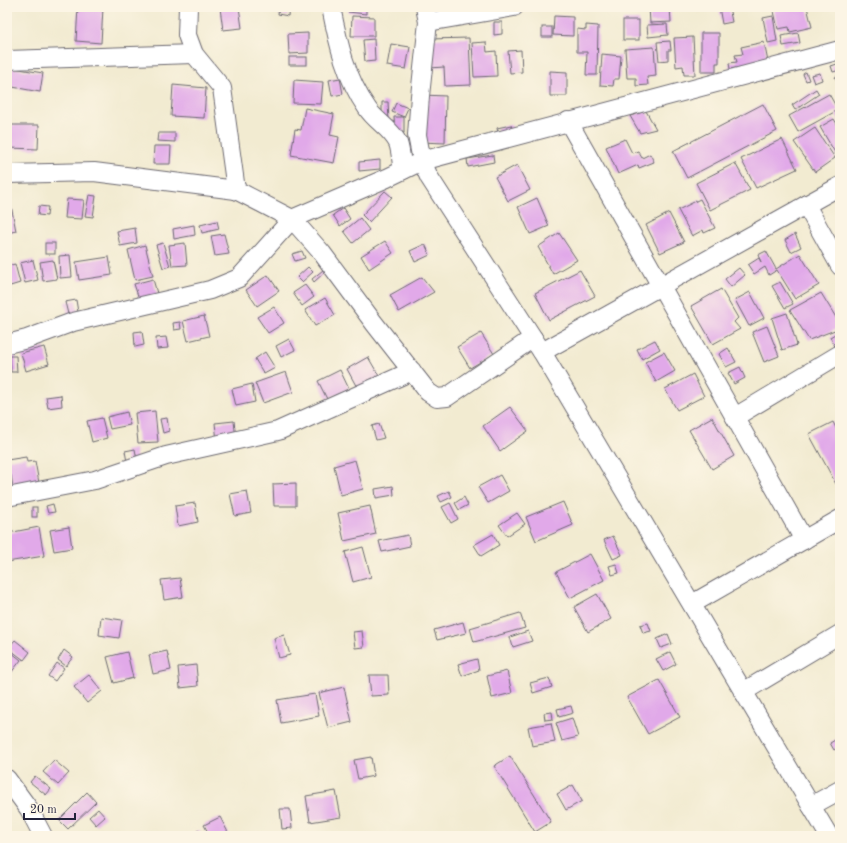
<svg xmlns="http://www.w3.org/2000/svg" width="847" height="843" font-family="'Old Standard TT',serif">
<rect width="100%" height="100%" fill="#fcf5e5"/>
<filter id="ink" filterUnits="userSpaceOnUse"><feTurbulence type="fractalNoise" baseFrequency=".025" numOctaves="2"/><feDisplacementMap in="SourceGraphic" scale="8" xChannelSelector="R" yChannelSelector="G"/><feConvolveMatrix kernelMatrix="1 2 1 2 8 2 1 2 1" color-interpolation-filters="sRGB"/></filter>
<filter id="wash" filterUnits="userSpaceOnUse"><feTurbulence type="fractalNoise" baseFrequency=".012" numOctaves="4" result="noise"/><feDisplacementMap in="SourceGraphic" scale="16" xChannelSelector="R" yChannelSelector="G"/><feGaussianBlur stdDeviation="0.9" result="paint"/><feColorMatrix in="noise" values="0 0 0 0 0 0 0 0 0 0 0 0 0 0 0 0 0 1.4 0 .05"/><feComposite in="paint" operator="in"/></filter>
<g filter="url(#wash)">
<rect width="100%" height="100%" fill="#f2ebd1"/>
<g id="blocks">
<g fill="#e1a9e9">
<polygon points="78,7 103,8 101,43 76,41"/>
<polygon points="239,7 242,28 223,30 220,8"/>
<polygon points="279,7 289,7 288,16 278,14"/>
<polygon points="349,7 371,7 371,8 366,8 366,14 348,12"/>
<polygon points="649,7 670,7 671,22 650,23"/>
<polygon points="719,7 729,7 732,22 722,24"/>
<polygon points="773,7 807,7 812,27 790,32 789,27 778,29"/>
<polygon points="352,16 374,17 374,36 351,36"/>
<polygon points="554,16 573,17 573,36 553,35"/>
<polygon points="773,16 777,41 768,43 763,18"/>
<rect x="623" y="20" width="16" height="20"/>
<polygon points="494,22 502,22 502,34 494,35"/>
<polygon points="667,24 668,35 648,37 647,25"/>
<polygon points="586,25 598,26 597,75 586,75 587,52 577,52 577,29 586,30"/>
<rect x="542" y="27" width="10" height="10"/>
<polygon points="308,33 308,53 289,54 288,34"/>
<polygon points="701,33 719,33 719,63 716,63 716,72 701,72"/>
<polygon points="798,33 800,43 783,46 781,36"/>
<polygon points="693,37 695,75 684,75 683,66 676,67 674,38"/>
<polygon points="469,38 471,85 445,86 444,67 430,68 429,39"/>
<polygon points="374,39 375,61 365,62 363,40"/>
<polygon points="670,41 671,50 668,50 668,60 659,61 657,42"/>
<polygon points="486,42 487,52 496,51 497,76 474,77 472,43"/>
<polygon points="764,42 768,62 730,69 729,63 737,62 735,55 743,54 741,47"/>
<polygon points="391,44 410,47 406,69 387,66"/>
<polygon points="654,47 656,76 647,77 648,85 636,86 636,78 627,78 625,49"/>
<polygon points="521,50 522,72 510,73 508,51"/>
<polygon points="602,54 621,56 619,79 614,79 613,86 600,85"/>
<rect x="289" y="57" width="18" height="8"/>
<polygon points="840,63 840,70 833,72 831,66"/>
<polygon points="7,67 43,73 40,92 7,86"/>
<polygon points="550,71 567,72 567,96 550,96"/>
<polygon points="806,72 809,80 806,81 803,74"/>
<polygon points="820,73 822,80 814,83 811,75"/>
<polygon points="840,75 840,82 838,83 835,77"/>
<polygon points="340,78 343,94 332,96 329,80"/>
<polygon points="294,80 323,82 321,104 293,103"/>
<polygon points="173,85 206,88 204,118 171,116"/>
<polygon points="816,89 819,94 795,110 792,105"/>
<polygon points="829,94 838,110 798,132 789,116"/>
<polygon points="422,95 446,96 445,143 420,142"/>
<polygon points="382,102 388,102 389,121 382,121"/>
<polygon points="396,103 408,108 404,117 392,112"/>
<polygon points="763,104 777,131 687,178 673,151"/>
<polygon points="305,108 334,114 330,135 339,137 334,163 291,155 295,129 301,130"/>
<polygon points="646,111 656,129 640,133 630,116"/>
<polygon points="840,112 840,122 836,114"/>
<polygon points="394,117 404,117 404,133 395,133"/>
<polygon points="834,119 840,129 840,154 837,156 820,127"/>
<polygon points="9,125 39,125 38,149 8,148"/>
<polygon points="511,125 514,134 499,138 497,128"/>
<polygon points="815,128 835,158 815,172 794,142"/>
<polygon points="158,133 175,133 175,142 157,141"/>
<polygon points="625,139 632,153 638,151 642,158 650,154 654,162 639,168 638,165 618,174 606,147"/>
<polygon points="782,139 797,169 756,188 741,159"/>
<polygon points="154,146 171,146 170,164 153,164"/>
<polygon points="493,155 494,162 468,167 467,159"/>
<polygon points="380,160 380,169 359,171 359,162"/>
<polygon points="735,163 750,190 710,210 696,183"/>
<polygon points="517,165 530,190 508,201 495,177"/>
<polygon points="385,191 392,197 369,222 362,215"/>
<polygon points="7,195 9,195 16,231 7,233"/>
<polygon points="89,195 96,196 93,217 85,216"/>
<polygon points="537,198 549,226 530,234 518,207"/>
<polygon points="67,199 84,200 82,219 65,218"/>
<polygon points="700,199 715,228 704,233 703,230 692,236 678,210"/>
<polygon points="39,206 48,207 47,216 38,215"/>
<polygon points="343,208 350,219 340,226 333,215"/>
<polygon points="669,213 684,242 660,253 646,225"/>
<polygon points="360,218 369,230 353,243 344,231"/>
<polygon points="217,221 219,229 202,233 200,225"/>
<polygon points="194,225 195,235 174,239 173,229"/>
<polygon points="135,228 137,243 120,246 117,231"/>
<polygon points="559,233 577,260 553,274 538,247"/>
<polygon points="224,234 229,254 215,256 211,236"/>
<polygon points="795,234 801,247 791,252 785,240"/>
<polygon points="385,241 393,253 369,269 361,256"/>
<rect x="45" y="243" width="10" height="11"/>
<polygon points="163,243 170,266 163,268 156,245"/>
<polygon points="185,243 187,265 172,266 169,245"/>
<polygon points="425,244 430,255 415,262 410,251"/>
<polygon points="145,245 153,276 135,280 128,250"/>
<polygon points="302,251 305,258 295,261 292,254"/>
<polygon points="766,251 776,269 800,254 819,285 795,299 777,270 769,275 765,267 754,274 748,265 759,258 761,262 758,255"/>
<polygon points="70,255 72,277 60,278 59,256"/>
<polygon points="109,257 112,275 79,280 76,262"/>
<polygon points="33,260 38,280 25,283 20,263"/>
<polygon points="53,260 57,279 43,281 40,262"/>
<polygon points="15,264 20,283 7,287 7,266"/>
<polygon points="308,267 313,272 302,282 297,277"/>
<polygon points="739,268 745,275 731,287 725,279"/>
<polygon points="323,270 325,272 314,282 312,279"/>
<polygon points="580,270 595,296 549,320 535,293"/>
<polygon points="268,275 279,291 257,306 246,290"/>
<polygon points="422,277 434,292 399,312 390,295"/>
<polygon points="153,279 158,297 140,302 134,284"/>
<polygon points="780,282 793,304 785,308 772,286"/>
<polygon points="305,285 314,297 302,306 293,293"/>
<polygon points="721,289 738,318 734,322 740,329 713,344 691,306"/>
<polygon points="750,292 764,318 749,326 735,300"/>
<polygon points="821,293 840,324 840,328 809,340 790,310"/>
<polygon points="325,298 335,315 315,326 305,310"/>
<polygon points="76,300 78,312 68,314 65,302"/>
<polygon points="274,307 284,323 268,333 257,317"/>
<polygon points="787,313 797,345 782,350 772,318"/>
<polygon points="8,316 12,341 7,342 7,317"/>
<polygon points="204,316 209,336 188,341 183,321"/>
<polygon points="180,322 181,329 174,330 173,323"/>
<polygon points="767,326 779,356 764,362 752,332"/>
<polygon points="142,331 144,345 135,347 134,332"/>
<polygon points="840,331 840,345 836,348 830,337"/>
<polygon points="481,333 494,354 470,368 457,347"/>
<polygon points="166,337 168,348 157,349 156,338"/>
<polygon points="289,339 295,350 281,357 276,346"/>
<polygon points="655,340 660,349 642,359 637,349"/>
<polygon points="44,347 49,364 26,371 21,353"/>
<polygon points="728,348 736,362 726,367 719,354"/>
<polygon points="265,352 275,368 264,374 255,359"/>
<polygon points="664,352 675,371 656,382 645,362"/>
<polygon points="10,356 16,356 17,372 11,372"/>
<polygon points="368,357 382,381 360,393 347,369"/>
<polygon points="740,367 745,378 734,384 728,373"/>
<polygon points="340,370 349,389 327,399 318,381"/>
<polygon points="286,372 293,392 263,403 255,383"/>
<polygon points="693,374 704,396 677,410 665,389"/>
<polygon points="252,384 255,402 236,406 232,389"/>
<polygon points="61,395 62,406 48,408 46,397"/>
<polygon points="510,407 528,431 500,451 483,426"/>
<polygon points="155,411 158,442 138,443 135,413"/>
<polygon points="127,412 130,425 110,429 107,417"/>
<polygon points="712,417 734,456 712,469 689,430"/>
<polygon points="102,418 107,438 92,442 87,421"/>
<polygon points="167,418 169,431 163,433 160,419"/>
<polygon points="234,421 236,439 217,441 215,423"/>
<polygon points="833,422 840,436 840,482 836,484 809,434"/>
<polygon points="379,424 384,438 376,440 372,426"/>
<polygon points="135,449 137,460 127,462 125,451"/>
<polygon points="26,457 27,462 35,461 39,483 13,487 11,475 7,475 7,460"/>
<polygon points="355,460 363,489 341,495 334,466"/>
<polygon points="500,475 509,491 488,503 478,487"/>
<polygon points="296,483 296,506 274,506 273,484"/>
<polygon points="393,486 394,495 376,498 375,489"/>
<polygon points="247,491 251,513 235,516 230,494"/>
<polygon points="449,491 452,497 441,502 438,496"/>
<polygon points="464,497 468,505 459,510 455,503"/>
<polygon points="563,502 573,525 536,541 526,517"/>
<polygon points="195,503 198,522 178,526 175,506"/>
<polygon points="450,503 458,519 451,523 442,507"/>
<polygon points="53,504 55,512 48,513 46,506"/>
<polygon points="370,506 376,534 344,541 338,513"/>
<rect x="32" y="507" width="5" height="10"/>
<polygon points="517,513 525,524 507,536 499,525"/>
<polygon points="39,527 44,556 7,562 7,542 9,542 8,533"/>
<polygon points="69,527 72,548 54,551 50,530"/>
<polygon points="493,534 499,545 481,556 474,545"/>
<polygon points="408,535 410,546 382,552 379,541"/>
<polygon points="613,536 622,555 613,559 604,540"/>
<polygon points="363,547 371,577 353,582 345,552"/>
<polygon points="590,554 604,580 570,598 556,572"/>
<polygon points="616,564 619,573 612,575 609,566"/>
<polygon points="180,578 183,597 164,600 161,580"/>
<polygon points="597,594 611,619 588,632 574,607"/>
<polygon points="520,613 525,628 474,642 470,628"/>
<polygon points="101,617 122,620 119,638 99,635"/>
<polygon points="463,622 466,633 437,640 434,630"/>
<polygon points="648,623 651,631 643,633 640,625"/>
<polygon points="362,631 364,647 355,648 353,632"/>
<polygon points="528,631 532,641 513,647 510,637"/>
<polygon points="668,634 672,644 661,648 657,639"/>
<polygon points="284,635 290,655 279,658 274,638"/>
<polygon points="15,640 30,652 24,660 8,648"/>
<polygon points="7,649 21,660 7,678"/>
<polygon points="64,650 73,657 66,666 58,660"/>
<polygon points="167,651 171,670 153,674 149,655"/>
<polygon points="127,652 133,678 114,683 107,657"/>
<polygon points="670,652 676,664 663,671 656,659"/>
<polygon points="477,659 479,670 462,676 458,664"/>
<polygon points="57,663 64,668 55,681 48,676"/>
<polygon points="196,665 198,686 180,688 178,667"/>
<polygon points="507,671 512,693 492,698 487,676"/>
<polygon points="89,675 102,691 87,703 74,687"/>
<polygon points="369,675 388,675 389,695 371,696"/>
<polygon points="549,678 552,687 533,693 530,683"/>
<polygon points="659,680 680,717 648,734 627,697"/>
<polygon points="344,687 352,722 328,728 319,693"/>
<polygon points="315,694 319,716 281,723 277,700"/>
<polygon points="571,706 573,713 559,717 557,709"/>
<polygon points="552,712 553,719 545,720 544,713"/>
<polygon points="572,718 578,737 562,741 556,723"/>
<polygon points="551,723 555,742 532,746 528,727"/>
<polygon points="840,737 840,746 834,750 830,743"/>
<polygon points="510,756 551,822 535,832 494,766"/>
<polygon points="371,757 374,776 358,779 354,760"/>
<polygon points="54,760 69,773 58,785 43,772"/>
<polygon points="35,776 51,789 46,795 30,782"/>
<polygon points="573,785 582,801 566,810 557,794"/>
<polygon points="336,791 341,817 310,822 306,796"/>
<polygon points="87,792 96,802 68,829 59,820"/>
<polygon points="98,809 105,817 96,825 89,817"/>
<polygon points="280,809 290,809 292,828 282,829"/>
<polygon points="220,817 230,836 210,836 204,825"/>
<polygon points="199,830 203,836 189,836"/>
</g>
</g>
</g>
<g filter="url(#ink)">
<use href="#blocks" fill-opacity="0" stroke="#6b6870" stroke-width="1"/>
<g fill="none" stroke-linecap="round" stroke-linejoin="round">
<defs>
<g id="minor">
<polyline points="188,7 187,35 194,54 222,88 236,190 292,219 322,253 374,323 428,392 437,398 447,397 533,338"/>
<path d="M331,7C338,43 346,78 367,108C375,121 391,128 398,143C401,151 401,162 403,170"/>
<polyline points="425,7 428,22 420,96 417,135 422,161 429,177 542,352 829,836"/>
<polyline points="428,22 514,7"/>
<polyline points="7,60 194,54"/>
<polyline points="568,121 804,540"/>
<polyline points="7,174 94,172 236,190"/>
<polyline points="806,205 840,266"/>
<polyline points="7,344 27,339 73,322 210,290 239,278 292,219 387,178 422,161 840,50"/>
<polyline points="542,352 840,186"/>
<polyline points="735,417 840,354"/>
<polyline points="7,497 95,480 166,456 278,431 412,371"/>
<polyline points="692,604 840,519"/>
<polyline points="743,692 840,634"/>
<polyline points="7,779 29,809 43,836"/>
<polyline points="811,806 840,790"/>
</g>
</defs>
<use href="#minor" stroke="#6b6870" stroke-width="20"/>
<use href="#minor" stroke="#fff" stroke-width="18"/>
</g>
</g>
<rect width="847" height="843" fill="none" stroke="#fcf5e5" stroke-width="24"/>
<path d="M24 813v6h51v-6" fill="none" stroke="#22223b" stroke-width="2"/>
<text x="30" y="813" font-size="12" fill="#22223b" stroke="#fcf5e5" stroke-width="3" paint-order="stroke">20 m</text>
</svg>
